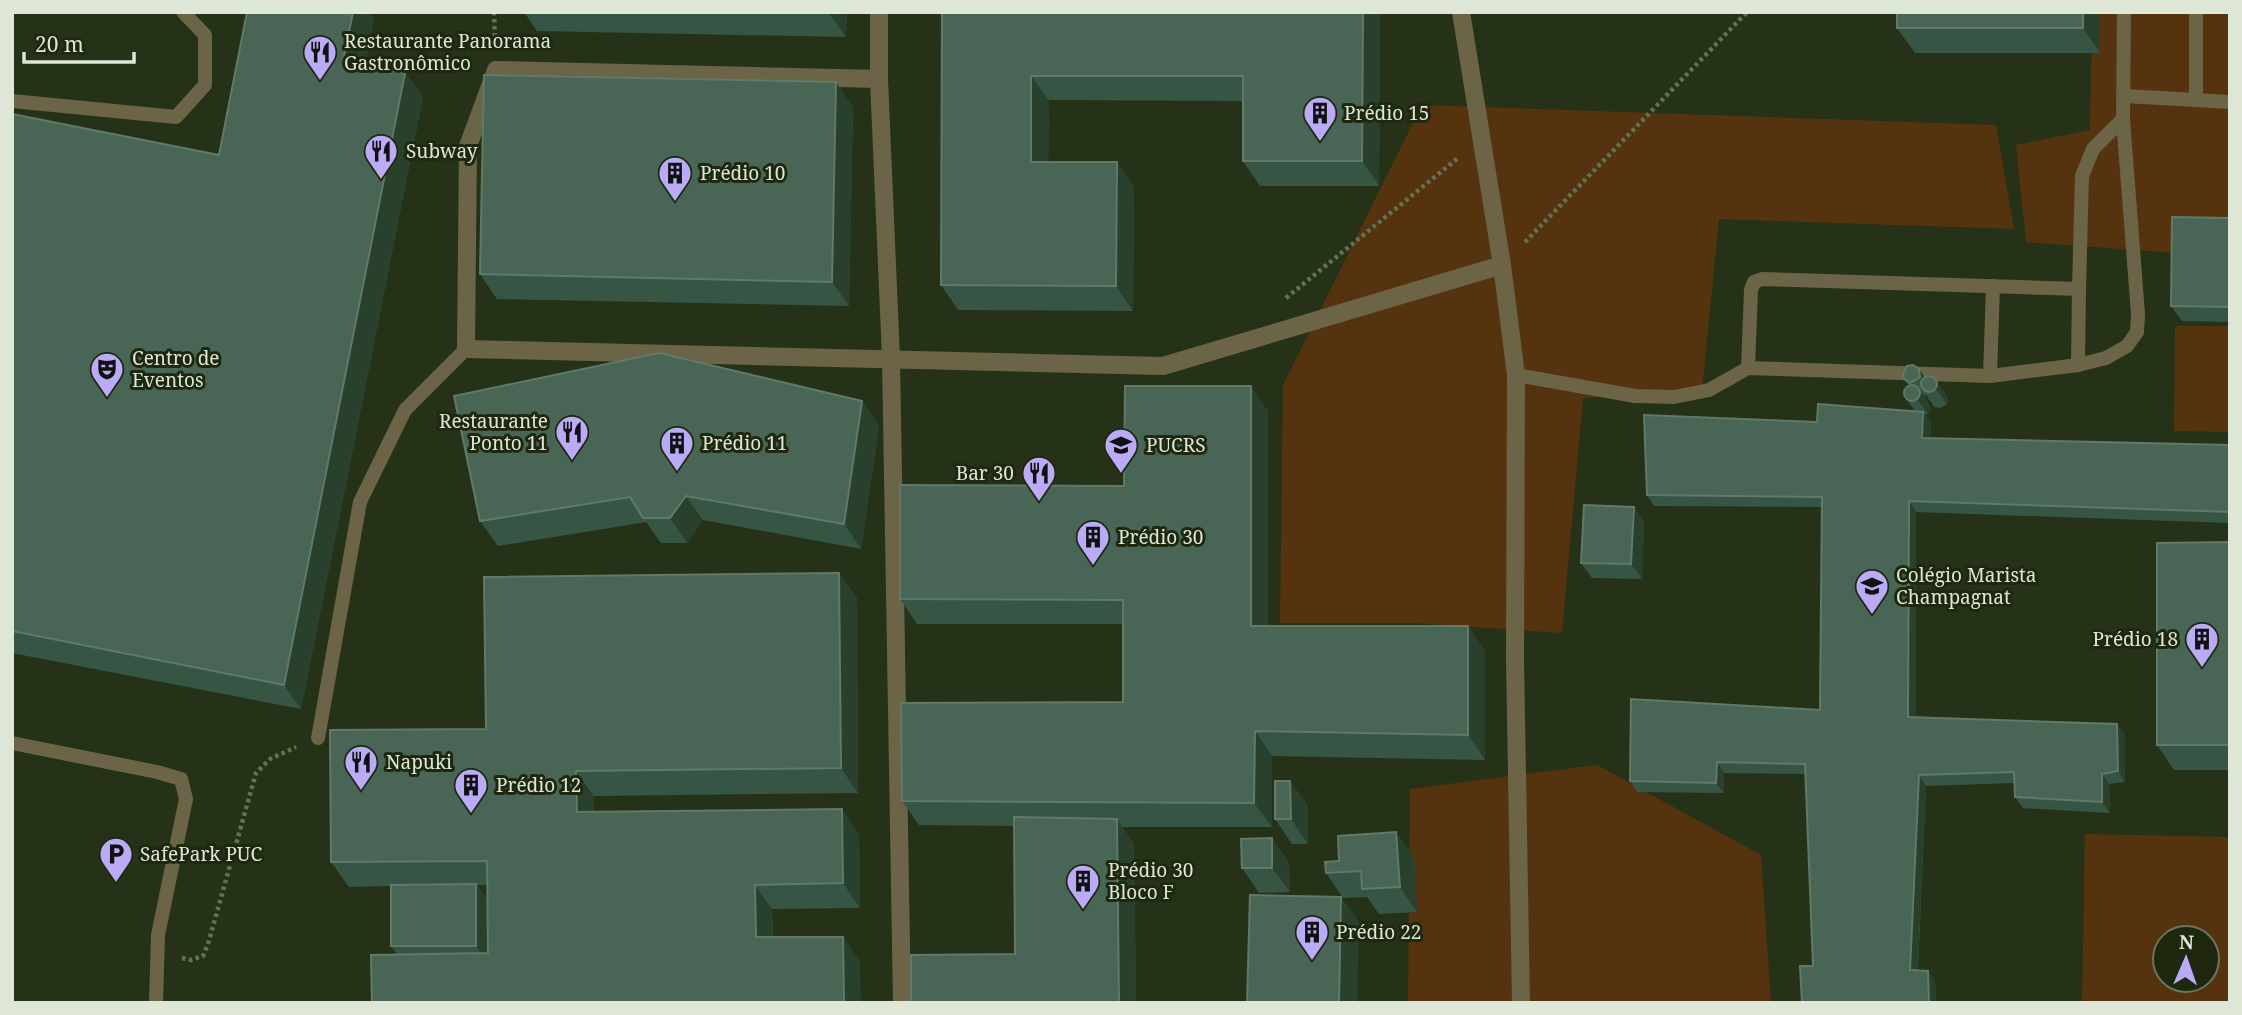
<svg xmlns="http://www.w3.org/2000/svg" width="2242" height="1015" font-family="'Noto Serif',serif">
<rect width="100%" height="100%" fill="#263218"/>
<g fill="#56330f" fill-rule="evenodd">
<polygon points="2092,12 2230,12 2230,257 2026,242 2016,145 2090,130"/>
<polygon points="1422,105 1996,125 2014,229 1719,219 1702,391 1583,398 1562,633 1415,623 1280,623 1283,385"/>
<polygon points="2175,326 2230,326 2230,432 2174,431"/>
<polygon points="1597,765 1761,855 1771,1003 1408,1003 1410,789"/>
<path d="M2085,834L2230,837V1003H2082ZM2207,938V980H2165V938Z"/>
</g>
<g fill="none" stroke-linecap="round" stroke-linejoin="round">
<g stroke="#657059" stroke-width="4.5" stroke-dasharray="3.5 3.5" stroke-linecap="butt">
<polyline points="494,12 495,43"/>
<polyline points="1525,242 1747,12"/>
<polyline points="1286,298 1458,158"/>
<polyline points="182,958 191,960 203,956 208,944 256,773 270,759 296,747"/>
</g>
<g stroke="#6c6446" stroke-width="14">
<polyline points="2125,96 2230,102"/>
<polyline points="2196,100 2196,12"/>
<polyline points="12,101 176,117 205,85 205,35 183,12"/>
<polyline points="2078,365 2079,289"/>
<polyline points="1748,368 1751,290 1754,282 1762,279 2079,289 2082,176 2093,149 2123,119"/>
<polyline points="1516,375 1635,396 1674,397 1709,390 1748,368 1990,376 2078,365 2106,358 2127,346 2137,332 2138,314 2123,119 2124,12"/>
<polyline points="1990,376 1993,286"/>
<polyline points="318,738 360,502 405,410 466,349"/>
<polyline points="12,743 157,772 181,779 186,799 158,935 156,1003"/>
</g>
<g stroke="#6c6446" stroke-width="18">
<polyline points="879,12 879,79 891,358 902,1003"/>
<polyline points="1461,12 1502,265 1516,375 1515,660 1521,1003"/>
<polyline points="879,79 496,70 468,146 466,349 1163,366 1502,265"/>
</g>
</g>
<g fill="#375545" fill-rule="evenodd">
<polygon points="524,12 847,12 846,37 537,31"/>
<polygon points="942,12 1380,12 1379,186 1260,186 1243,161 1243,101 1049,100 1048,162 1134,187 1133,311 958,310 941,285"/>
<polygon points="1897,12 2100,12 2100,53 1915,53 1897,28"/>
<polygon points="374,19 365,65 405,73 423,97 301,709 12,653 12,114 219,155"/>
<polygon points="853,107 849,306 497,299 480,274"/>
<polygon points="2230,218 2230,322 2182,321 2171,306"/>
<polygon points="1919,369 1924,377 1948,397 1947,404 1940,408 1934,407 1926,395 1924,396 1928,402 1931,410 1928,414 1925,415 1931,423 1930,438 2230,445 2230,523 1916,512 1916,717 2125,734 2125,782 2109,784 2110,813 2023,808 2015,797 2014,783 1926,786 1918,970 1928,971 1935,981 1936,1003 1802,1003 1813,966 1805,774 1724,773 1724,793 1637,792 1630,781 1820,710 1822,507 1654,506 1647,495 1817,422 1915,411 1905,397 1909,385 1904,379"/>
<polygon points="862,401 879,426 861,549 703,520 687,543 661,543 646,522 498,546 480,521"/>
<polygon points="1268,411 1268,626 1468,626 1485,651 1485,760 1272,756 1272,827 1122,827 1134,844 1136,1003 911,1003 1015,954 1014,826 919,825 902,801 1123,702 1123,624 917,624 900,599 1124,486"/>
<polygon points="1634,507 1644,522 1642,579 1592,578 1581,563"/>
<polygon points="2230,542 2230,770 2174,770 2157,745"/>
<path d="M839,573L857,598L858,793L594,796V812L859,834L860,908L772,909L773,937L860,961L397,954L391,946V886L349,887L331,862L486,729ZM477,885H488V901Z"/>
<polygon points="1308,805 1308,844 1292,844 1275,819"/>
<polygon points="1272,838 1289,863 1290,892 1259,893 1242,868"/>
<polygon points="1414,856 1417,912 1379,914 1367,897 1343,898 1326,873"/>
</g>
<g fill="#28402c">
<polygon points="353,12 369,12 374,19 361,85 343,61"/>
<polygon points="847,12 846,37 829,13"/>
<polygon points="1363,12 1380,12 1379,186 1362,161"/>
<polygon points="2083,12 2100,12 2100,53 2083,28"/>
<polygon points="405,73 423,97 301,709 284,685"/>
<polygon points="1031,76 1049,100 1048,187 1031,162"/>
<polygon points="836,82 853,107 849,306 832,282"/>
<polygon points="1117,162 1134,187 1133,311 1116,286"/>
<polygon points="1919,369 1930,384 1931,392 1920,377"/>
<polygon points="1937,382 1948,397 1947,404 1936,389"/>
<polygon points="1251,386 1268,411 1268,650 1251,626"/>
<polygon points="1918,386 1928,402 1931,410 1928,414 1917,399"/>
<polygon points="862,401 879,426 861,549 844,524"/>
<polygon points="1923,412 1931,423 1929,448 1922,438"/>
<polygon points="686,496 703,520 687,543 670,518"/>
<polygon points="1909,501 1916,512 1916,728 1908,717"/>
<polygon points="1634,507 1644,522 1642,579 1631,564"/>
<polygon points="839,573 857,598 858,793 841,768"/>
<polygon points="1468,626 1485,651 1485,760 1468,735"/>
<polygon points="2117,724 2125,734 2125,782 2118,771"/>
<polygon points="1255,731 1272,756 1272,827 1254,803"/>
<polygon points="1717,762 1724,773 1724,793 1716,783"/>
<polygon points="576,771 594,796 594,837 577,812"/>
<polygon points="2102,774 2109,784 2110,813 2102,802"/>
<polygon points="1919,775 1926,786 1917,981 1910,970"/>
<polygon points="1290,781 1308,805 1308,844 1291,819"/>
<polygon points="842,809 859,834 860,908 843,883"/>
<polygon points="1117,819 1134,844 1136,1003 1119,1003"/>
<polygon points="1396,832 1414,856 1417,912 1400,887"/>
<polygon points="1272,838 1289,863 1290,892 1272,868"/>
<polygon points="476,884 493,909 493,970 476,946"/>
<polygon points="755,885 772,909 773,962 756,937"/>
<polygon points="1341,897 1359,921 1357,1003 1339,1003"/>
<polygon points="843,937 860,961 861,1003 844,1003"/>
<polygon points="1928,971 1935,981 1936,1003 1929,1003"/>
</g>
<g fill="#496555" stroke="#607969" stroke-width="2">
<polygon points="247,12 353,12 343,61 405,73 284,685 12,631 12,114 219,155"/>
<polygon points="942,12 1363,12 1362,161 1243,161 1243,76 1031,76 1031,162 1117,162 1116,286 941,285"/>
<rect x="1897" y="12" width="186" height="16"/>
<polygon points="484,75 836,82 832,282 480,274"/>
<polygon points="2172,217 2230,218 2230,307 2171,306"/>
<polygon points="659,353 862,401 844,524 686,496 670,518 643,518 630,497 480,521 454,396"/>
<polygon points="1913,365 1919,369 1920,377 1910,383 1904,379 1903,374 1907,366"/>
<circle cx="1929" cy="384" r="8"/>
<circle cx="1912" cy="393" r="8"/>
<polygon points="1125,386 1251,386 1251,626 1468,626 1468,735 1255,731 1254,803 902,801 901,703 1123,702 1123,600 900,599 900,485 1124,486"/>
<polygon points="1818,404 1923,412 1922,438 2230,445 2230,512 1909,501 1908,717 2117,724 2118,771 2102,774 2102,802 2015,797 2014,772 1919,775 1910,970 1928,971 1929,1003 1802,1003 1800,966 1813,966 1805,764 1717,762 1716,783 1630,781 1631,699 1820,710 1822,497 1647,495 1644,415 1817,422"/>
<polygon points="1584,505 1634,507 1631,564 1581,563"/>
<polygon points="2230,542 2230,745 2157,745 2157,543"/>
<polygon points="839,573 841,768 576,771 577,812 842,809 843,883 755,885 756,937 843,937 844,1003 372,1003 371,955 488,953 487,861 331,862 330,730 486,729 484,577"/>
<polygon points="1275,781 1290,781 1291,819 1275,819"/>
<polygon points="1014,817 1117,819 1119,1003 911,1003 911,955 1015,954"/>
<polygon points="1396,832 1400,887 1362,889 1361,871 1326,873 1325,862 1339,861 1338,836"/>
<polygon points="1272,838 1272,868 1242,868 1241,839"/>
<polygon points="476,884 476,946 391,946 391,885"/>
<polygon points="1250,895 1341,897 1339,1003 1247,1003"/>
</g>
<defs>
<symbol id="restaurant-pin" viewBox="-11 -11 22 30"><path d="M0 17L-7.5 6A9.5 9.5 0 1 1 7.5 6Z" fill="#bbaaf6" stroke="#1d280e"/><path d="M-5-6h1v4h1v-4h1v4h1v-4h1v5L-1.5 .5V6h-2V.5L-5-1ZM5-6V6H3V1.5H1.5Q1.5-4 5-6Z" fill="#111"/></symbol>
<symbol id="building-pin" viewBox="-11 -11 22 30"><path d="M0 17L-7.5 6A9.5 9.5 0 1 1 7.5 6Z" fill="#bbaaf6" stroke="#1d280e"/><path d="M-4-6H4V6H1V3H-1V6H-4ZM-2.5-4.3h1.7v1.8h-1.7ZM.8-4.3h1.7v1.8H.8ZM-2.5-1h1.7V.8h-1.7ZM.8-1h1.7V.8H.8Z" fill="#111"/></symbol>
<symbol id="theatre-pin" viewBox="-11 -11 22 30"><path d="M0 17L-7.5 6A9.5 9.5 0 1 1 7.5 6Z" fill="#bbaaf6" stroke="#1d280e"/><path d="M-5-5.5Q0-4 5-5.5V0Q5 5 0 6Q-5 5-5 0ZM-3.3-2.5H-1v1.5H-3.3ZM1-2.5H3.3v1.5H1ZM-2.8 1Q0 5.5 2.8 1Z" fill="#111"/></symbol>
<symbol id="university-pin" viewBox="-11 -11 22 30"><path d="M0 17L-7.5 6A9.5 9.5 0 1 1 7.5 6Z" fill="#bbaaf6" stroke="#1d280e"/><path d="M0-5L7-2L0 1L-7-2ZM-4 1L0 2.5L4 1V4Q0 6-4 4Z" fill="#111"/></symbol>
<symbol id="school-pin" viewBox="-11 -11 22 30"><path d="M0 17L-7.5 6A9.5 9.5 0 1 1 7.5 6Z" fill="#bbaaf6" stroke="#1d280e"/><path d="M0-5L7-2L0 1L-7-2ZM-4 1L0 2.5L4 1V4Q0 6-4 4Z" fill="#111"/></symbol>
<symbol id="parking-pin" viewBox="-11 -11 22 30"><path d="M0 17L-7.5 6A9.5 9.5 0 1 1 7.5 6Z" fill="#bbaaf6" stroke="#1d280e"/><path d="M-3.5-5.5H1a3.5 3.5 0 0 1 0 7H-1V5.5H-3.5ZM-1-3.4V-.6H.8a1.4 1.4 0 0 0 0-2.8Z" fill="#111"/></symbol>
</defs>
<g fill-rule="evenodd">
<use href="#restaurant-pin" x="301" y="33" width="38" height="52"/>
<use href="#building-pin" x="1301" y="94" width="38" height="52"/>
<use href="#restaurant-pin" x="362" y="132" width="38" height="52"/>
<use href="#building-pin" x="656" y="154" width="38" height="52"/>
<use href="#theatre-pin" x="88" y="350" width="38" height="52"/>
<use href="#restaurant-pin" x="553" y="413" width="38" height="52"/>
<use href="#building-pin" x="658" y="424" width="38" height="52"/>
<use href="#university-pin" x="1102" y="426" width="38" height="52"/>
<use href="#restaurant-pin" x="1020" y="454" width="38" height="52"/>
<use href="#building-pin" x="1074" y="518" width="38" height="52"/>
<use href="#school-pin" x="1853" y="567" width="38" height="52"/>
<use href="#building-pin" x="2183" y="620" width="38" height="52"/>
<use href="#restaurant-pin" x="342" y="743" width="38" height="52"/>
<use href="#building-pin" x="452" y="766" width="38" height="52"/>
<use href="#parking-pin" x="97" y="835" width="38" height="52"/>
<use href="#building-pin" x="1064" y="862" width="38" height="52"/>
<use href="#building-pin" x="1293" y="913" width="38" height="52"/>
</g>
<g text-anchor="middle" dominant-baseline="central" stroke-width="6" stroke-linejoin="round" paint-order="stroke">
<g font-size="19" fill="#dee6d6" stroke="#1d280e" text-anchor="start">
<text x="344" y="41">Restaurante Panorama<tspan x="344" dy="22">Gastronômico</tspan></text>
<text x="1344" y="113">Prédio 15</text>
<text x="406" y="151">Subway</text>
<text x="700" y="173">Prédio 10</text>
<text x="132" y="358">Centro de<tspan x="132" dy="22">Eventos</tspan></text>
<text x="548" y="421" text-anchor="end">Restaurante<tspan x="548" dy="22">Ponto 11</tspan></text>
<text x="702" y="443">Prédio 11</text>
<text x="1146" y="445">PUCRS</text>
<text x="1014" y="473" text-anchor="end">Bar 30</text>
<text x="1118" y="537">Prédio 30</text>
<text x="1896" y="575">Colégio Marista<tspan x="1896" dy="22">Champagnat</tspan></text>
<text x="2178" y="639" text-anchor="end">Prédio 18</text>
<text x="386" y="762">Napuki</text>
<text x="496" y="785">Prédio 12</text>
<text x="140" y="854">SafePark PUC</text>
<text x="1108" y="870">Prédio 30<tspan x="1108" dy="22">Bloco F</tspan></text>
<text x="1336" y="932">Prédio 22</text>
</g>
</g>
<rect width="2242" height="1015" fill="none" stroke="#dee6d6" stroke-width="28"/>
<g transform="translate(2186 959) rotate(2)"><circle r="33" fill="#1d280e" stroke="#6a745e" stroke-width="2"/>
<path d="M0-5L12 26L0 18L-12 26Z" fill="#bbaaf6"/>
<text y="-10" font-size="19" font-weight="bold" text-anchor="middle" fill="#dee6d6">N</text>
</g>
<path d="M24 52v10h110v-10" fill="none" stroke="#dee6d6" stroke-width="3.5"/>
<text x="35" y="52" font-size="21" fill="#dee6d6" stroke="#1d280e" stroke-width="5" paint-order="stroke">20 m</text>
</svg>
